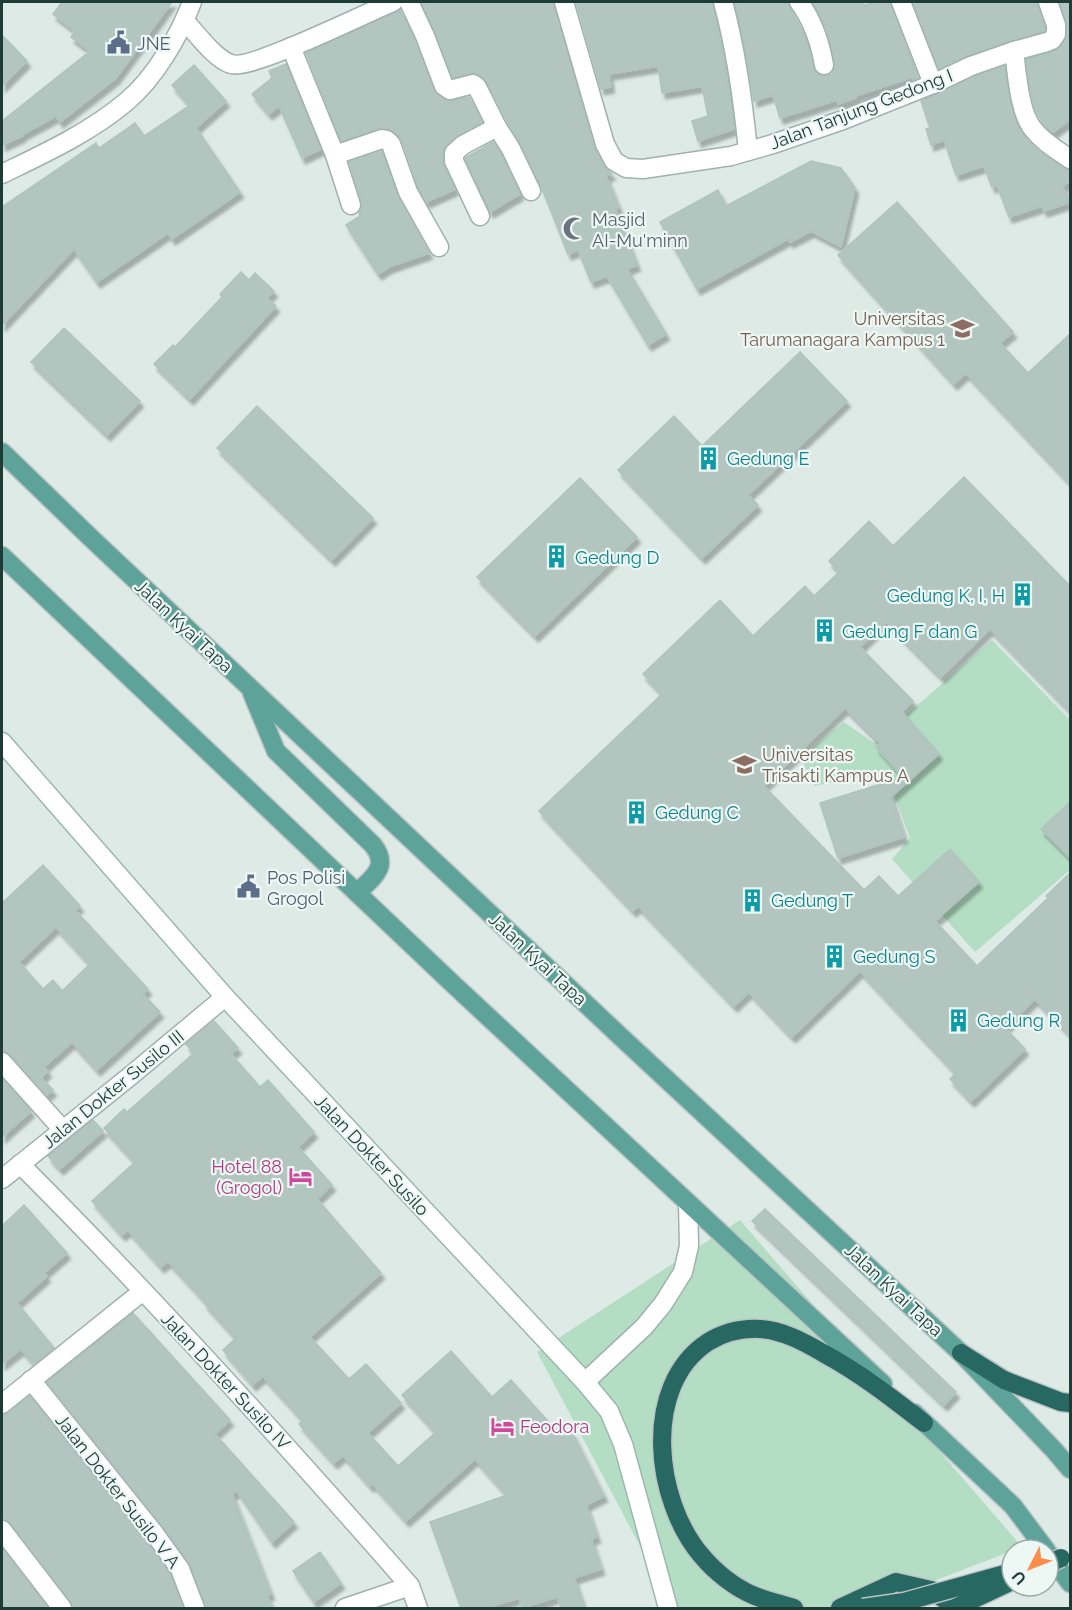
<svg xmlns="http://www.w3.org/2000/svg" width="1072" height="1610" font-family="Raleway,sans-serif">
<defs>
<filter id="shadow"><feDropShadow dx="3.5" dy="6" stdDeviation="1.5" flood-color="#0004"/></filter>
</defs>
<rect width="100%" height="100%" fill="#ddeae6"/>
<g fill="#b4dec4">
<polygon points="992,640 1070,720 1070,870 975,952 892,859 910,838 885,770 815,786 800,758 844,722 874,743"/>
<polygon points="740,1220 1022,1547 864,1608 673,1608 537,1352"/>
</g>
<g fill="#b2c5bf" stroke="#afc4be" stroke-width="1.5" fill-rule="evenodd" filter="url(#shadow)">
<polygon points="62,2 172,2 116,78 60,122 56,116 21,135 22,136 2,145 2,121 90,51 71,37 75,31 53,14"/>
<polygon points="421,2 553,2 594,147 604,166 612,174 606,176 619,208 615,209 637,265 627,269 666,334 648,345 607,276 591,282 578,250 568,254 541,186 521,144 507,121 487,82 480,75 475,73 453,78 435,32"/>
<polygon points="576,2 712,2 724,59 734,129 698,141 692,121 708,116 702,86 662,93 658,66 609,74 611,87 601,89"/>
<polygon points="734,2 788,2 790,8 805,36 815,72 820,75 826,76 832,73 835,68 835,63 826,28 812,2 862,2 863,5 878,2 890,2 918,78 913,80 913,77 855,96 856,98 838,104 837,100 780,118 773,95 754,101 746,55"/>
<polygon points="913,2 1037,2 1045,31 1010,40 967,55 939,69"/>
<polygon points="1060,2 1071,2 1071,119 1052,133 1042,122 1035,109 1030,90 1026,59 1056,50 1065,40 1067,34 1067,25"/>
<polygon points="400,10 415,40 434,91 438,95 449,101 469,97 482,122 458,135 444,148 443,153 444,165 455,189 426,202 418,187 402,140 394,132 389,129 379,128 341,141 306,53"/>
<polygon points="2,35 27,61 2,86"/>
<polygon points="286,64 321,149 302,158 279,106 269,114 252,94 272,78 269,71"/>
<polygon points="194,65 226,101 196,128 240,192 172,239 168,233 97,282 74,249 2,325 2,207 96,143 99,148 135,123 144,136 190,105 172,85"/>
<polygon points="1005,66 1011,105 1019,128 1028,141 1039,151 1064,168 1071,170 1071,180 1063,186 1068,203 1044,211 1042,206 1009,217 997,185 992,187 984,166 956,175 944,140 931,145 926,129 930,128 921,101 975,76"/>
<polygon points="493,142 501,154 520,194 490,212 465,158"/>
<polygon points="382,151 398,197 429,253 389,267 378,274 346,225 360,216 359,213 362,207 362,202 349,162"/>
<polygon points="811,161 841,168 855,188 841,247 811,231 790,242 788,239 697,289 660,222 718,190 726,206"/>
<polygon points="897,202 1013,332 1000,343 1028,373 1071,333 1071,484 966,373 954,384 838,255"/>
<polygon points="241,272 249,280 255,273 274,291 267,298 276,306 190,399 154,364 173,345 175,347 222,297 220,294"/>
<polygon points="64,328 140,401 107,435 31,362"/>
<polygon points="800,352 847,401 748,495 758,505 702,558 618,470 674,416 702,446"/>
<polygon points="257,406 373,518 332,560 217,448"/>
<polygon points="964,477 1071,587 1071,712 990,629 941,677 886,622 860,647 913,701 902,712 939,754 891,797 904,837 838,858 820,803 903,777 876,747 880,743 845,708 764,786 864,890 879,876 898,896 950,849 979,882 935,921 977,966 1048,898 1046,896 1071,872 1071,1036 1035,999 1005,1028 1025,1049 971,1101 950,1079 956,1073 860,971 792,1037 749,992 734,1006 638,906 633,911 539,811 662,694 643,674 720,600 753,636 805,586 814,596 839,572 829,561 869,521 893,546"/>
<polygon points="580,478 637,537 535,636 477,577"/>
<polygon points="1071,801 1071,859 1041,829"/>
<path d="M43,865L80,906L75,910L148,989L143,994L160,1012L97,1070L72,1042L44,1067L48,1071L41,1078L53,1090L47,1095L10,1054L6,1052L2,1051V903ZM56,927L90,964L62,991L53,980L43,989L19,962Z"/>
<polygon points="214,1021 238,1048 231,1054 260,1087 268,1080 314,1132 298,1147 332,1185 317,1199 381,1273 310,1337 349,1379 366,1364 401,1403 368,1433 398,1466 436,1432 402,1395 451,1351 492,1397 511,1380 562,1437 572,1432 604,1496 586,1505 597,1537 591,1539 601,1569 574,1578 584,1608 561,1608 557,1597 522,1608 519,1598 486,1608 461,1608 430,1522 507,1495 475,1459 406,1521 373,1484 370,1486 343,1455 334,1463 299,1424 303,1420 263,1376 253,1385 223,1350 236,1338 204,1303 206,1302 168,1261 161,1267 128,1230 122,1235 92,1201 135,1162 104,1128 124,1109 127,1112 194,1053 186,1044"/>
<polygon points="2,1078 31,1111 2,1137"/>
<polygon points="93,1120 103,1131 60,1169 48,1156"/>
<polygon points="24,1205 67,1253 44,1273 47,1276 17,1303 54,1348 34,1364 21,1349 2,1364 2,1226"/>
<polygon points="765,1209 956,1392 944,1405 752,1221"/>
<polygon points="133,1313 230,1420 215,1434 294,1522 272,1542 237,1491 232,1494 271,1594 267,1595 272,1608 206,1608 189,1562 163,1526 47,1382"/>
<polygon points="30,1396 145,1540 170,1574 183,1608 73,1608 71,1601 11,1523 7,1520 2,1519 2,1415 9,1413"/>
<polygon points="2,1548 48,1608 2,1608"/>
<polygon points="320,1552 341,1583 314,1602 293,1571"/>
</g>
<g fill="none" stroke-linecap="round" stroke-linejoin="round">
<defs>
<g id="street">
<polyline points="409,2 425,36 444,86 450,90 473,84 477,87 497,127 511,149 531,191"/>
<polyline points="564,2 605,144 614,161 626,168 643,169 731,156 773,144 843,120 933,84 971,66 1014,51 1047,42 1052,40 1056,34 1056,25 1048,2"/>
<path d="M723,2C736,50 743,100 748,151"/>
<path d="M799,2C813,21 820,42 824,65"/>
<polyline points="901,2 933,84"/>
<path d="M185,21C197,34 215,59 231,64C250,71 368,12 393,2"/>
<polyline points="291,47 335,155 351,205"/>
<path d="M1014,51C1017,73 1019,112 1033,129C1043,142 1057,150 1070,159"/>
<polyline points="335,155 382,139 387,140 391,144 408,192 439,247"/>
<path d="M2,174C45,153 89,133 126,102C155,78 179,36 192,2"/>
<polyline points="480,216 454,161 454,153 463,145 497,127"/>
<polyline points="2,1062 63,1130"/>
<path d="M20,1164C156,1300 284,1442 410,1586L418,1608"/>
<polyline points="2,1179 129,1077 225,997"/>
<polyline points="31,1380 154,1533 180,1569 195,1608"/>
<polyline points="585,1382 644,1327 663,1304 683,1272 689,1246 688,1203"/>
<polyline points="2,1404 143,1291"/>
<polyline points="2,1530 62,1608"/>
<polyline points="345,1608 410,1586"/>
</g>
<polyline id="secondary" points="2,742 225,997 585,1382 609,1411 623,1444 668,1608"/>
<g id="primary">
<polyline points="2,452 92,539 621,1037 961,1353 1054,1450 1070,1469"/>
<polyline points="2,556 454,985 883,1384"/>
<path d="M252,693L276,751L373,845C390,867 373,877 357,893"/>
<polyline points="914,1413 1013,1506 1046,1550"/>
<polyline points="1048,1553 1070,1583"/>
</g>
<g id="highway">
<polyline points="961,1353 1004,1380 1061,1402 1070,1403"/>
<path d="M794,1608C782,1604 768,1601 755,1596C735,1588 715,1572 701,1555C655,1501 641,1386 708,1342C723,1333 742,1328 760,1329C782,1330 804,1342 823,1353C860,1373 892,1398 924,1423"/>
<polyline points="840,1608 896,1582 931,1590 957,1608"/>
</g>
</defs>
<use href="#street" stroke="#a0b2ae" stroke-width="21"/>
<use href="#secondary" stroke="#9cb7b0" stroke-width="21"/>
<use href="#primary" stroke="#bcc4c3" stroke-width="21"/>
<use href="#highway" stroke="#bcc4c3" stroke-width="21"/>
<use href="#street" stroke="#fff" stroke-width="18"/>
<use href="#secondary" stroke="#fff" stroke-width="18"/>
<use href="#primary" stroke="#5ea39a" stroke-width="18"/>
<use href="#highway" stroke="#286863" stroke-width="18"/>
<defs>
<g id="highway-bridge">
<polyline points="1048,1564 1061,1558"/>
<polyline points="863,1608 904,1602 1012,1572"/>
<polyline points="955,1608 1012,1581"/>
</g>
</defs>
<use href="#highway-bridge" stroke="#bcc4c3" stroke-width="21" stroke-linecap="butt"/>
<use href="#highway-bridge" stroke="#286863" stroke-width="18"/>
</g>
<defs>
<symbol id="civic-bare" viewBox="-9 -9 18 18"><path d="M-.6-6.5H3V-4.5H.6V-3L4-1V1h2V6H-6V1h2V-1L-.6-3ZM-1.2 2.5V6h2.4V2.5Z" fill="#5c6f8a" stroke="#edf7f3" stroke-width="2.5" paint-order="stroke"/></symbol>
<symbol id="mosque-bare" viewBox="-9 -9 18 18"><path d="M3.5-4.9A6 6 0 1 0 3.5 4.9A5 5 0 1 1 3.5-4.9Z" fill="#6b7280" stroke="#edf7f3" stroke-width="2.5" paint-order="stroke"/></symbol>
<symbol id="university-bare" viewBox="-9 -9 18 18"><path d="M0-5L7-2L0 1L-7-2ZM-4 1L0 2.5L4 1V4Q0 6-4 4Z" fill="#8d6e63" stroke="#edf7f3" stroke-width="2.5" paint-order="stroke"/></symbol>
<symbol id="building-bare" viewBox="-9 -9 18 18"><path d="M-4-6H4V6H1V3H-1V6H-4ZM-2.5-4.3h1.7v1.8h-1.7ZM.8-4.3h1.7v1.8H.8ZM-2.5-1h1.7V.8h-1.7ZM.8-1h1.7V.8H.8Z" fill="#0f9aa8" stroke="#edf7f3" stroke-width="2.5" paint-order="stroke"/></symbol>
<symbol id="hotel-bare" viewBox="-9 -9 18 18"><path d="M-6-4.5h1.5V1H6V5H4.5V3h-9V5H-6ZM-4 0a1.8 1.8 0 1 1 3.6 0ZM.5 0V-2.5h3Q6-2.5 6 0Z" fill="#d1479c" stroke="#edf7f3" stroke-width="2.5" paint-order="stroke"/></symbol>
</defs>
<g fill-rule="evenodd">
<use href="#civic-bare" x="102" y="26" width="33" height="33"/>
<use href="#mosque-bare" x="558" y="212" width="33" height="33"/>
<use href="#university-bare" x="946" y="312" width="33" height="33"/>
<use href="#building-bare" x="692" y="442" width="33" height="33"/>
<use href="#building-bare" x="540" y="540" width="33" height="33"/>
<use href="#building-bare" x="1006" y="578" width="33" height="33"/>
<use href="#building-bare" x="808" y="614" width="33" height="33"/>
<use href="#university-bare" x="728" y="748" width="33" height="33"/>
<use href="#building-bare" x="620" y="796" width="33" height="33"/>
<use href="#civic-bare" x="232" y="870" width="33" height="33"/>
<use href="#building-bare" x="736" y="884" width="33" height="33"/>
<use href="#building-bare" x="818" y="940" width="33" height="33"/>
<use href="#building-bare" x="942" y="1004" width="33" height="33"/>
<use href="#hotel-bare" x="284" y="1160" width="33" height="33"/>
<use href="#hotel-bare" x="486" y="1410" width="33" height="33"/>
</g>
<g text-anchor="middle" dominant-baseline="central" stroke-width="4.5" stroke-linejoin="round" paint-order="stroke">
<g font-size="18" fill="#4e5e75" stroke="#edf7f3" text-anchor="start">
<text x="137" y="43">JNE</text>
<text x="267" y="877">Pos Polisi<tspan x="267" dy="21">Grogol</tspan></text>
</g>
<g font-size="18" fill="#1e3b36" stroke="#edf7f3">
<text transform="translate(861 109) rotate(-21)">Jalan Tanjung Gedong I</text>
<text transform="translate(184 626) rotate(43)">Jalan Kyai Tapa</text>
<text transform="translate(538 959) rotate(43)">Jalan Kyai Tapa</text>
<text transform="translate(113 1089) rotate(-39)">Jalan Dokter Susilo III</text>
<text transform="translate(372 1155) rotate(47)">Jalan Dokter Susilo</text>
<text transform="translate(894 1290) rotate(43)">Jalan Kyai Tapa</text>
<text transform="translate(226 1381) rotate(47)">Jalan Dokter Susilo IV</text>
<text transform="translate(118 1491) rotate(52)">Jalan Dokter Susilo V A</text>
</g>
<g font-size="18" fill="#5b616d" stroke="#edf7f3" text-anchor="start">
<text x="592" y="219">Masjid<tspan x="592" dy="21">AI-Mu'minn</tspan></text>
</g>
<g font-size="18" fill="#785e54" stroke="#edf7f3" text-anchor="end">
<text x="945" y="318">Universitas<tspan x="945" dy="21">Tarumanagara Kampus 1</tspan></text>
<text x="762" y="754" text-anchor="start">Universitas<tspan x="762" dy="21">Trisakti Kampus A</tspan></text>
</g>
<g font-size="18" fill="#0d838f" stroke="#edf7f3" text-anchor="start">
<text x="727" y="458">Gedung E</text>
<text x="575" y="557">Gedung D</text>
<text x="1005" y="595" text-anchor="end">Gedung K, I, H</text>
<text x="842" y="631">Gedung F dan G</text>
<text x="655" y="812">Gedung C</text>
<text x="771" y="900">Gedung T</text>
<text x="853" y="956">Gedung S</text>
<text x="977" y="1020">Gedung R</text>
</g>
<g font-size="18" fill="#b23c85" stroke="#edf7f3" text-anchor="end">
<text x="282" y="1166">Hotel 88<tspan x="282" dy="21">(Grogol)</tspan></text>
<text x="520" y="1426" text-anchor="start">Feodora</text>
</g>
</g>
<rect width="1072" height="1610" fill="none" stroke="#1e3b36" stroke-width="6"/>
<g transform="translate(1030 1568) rotate(228)"><circle r="28" fill="#edf7f3" stroke="#9aaca7" stroke-width="1.5"/>
<path d="M0-4.5L10 22L0 15L-10 22Z" fill="#fc8c4a"/>
<text y="-9" font-size="16" font-weight="bold" text-anchor="middle" fill="#1e3b36">U</text>
</g>
</svg>
